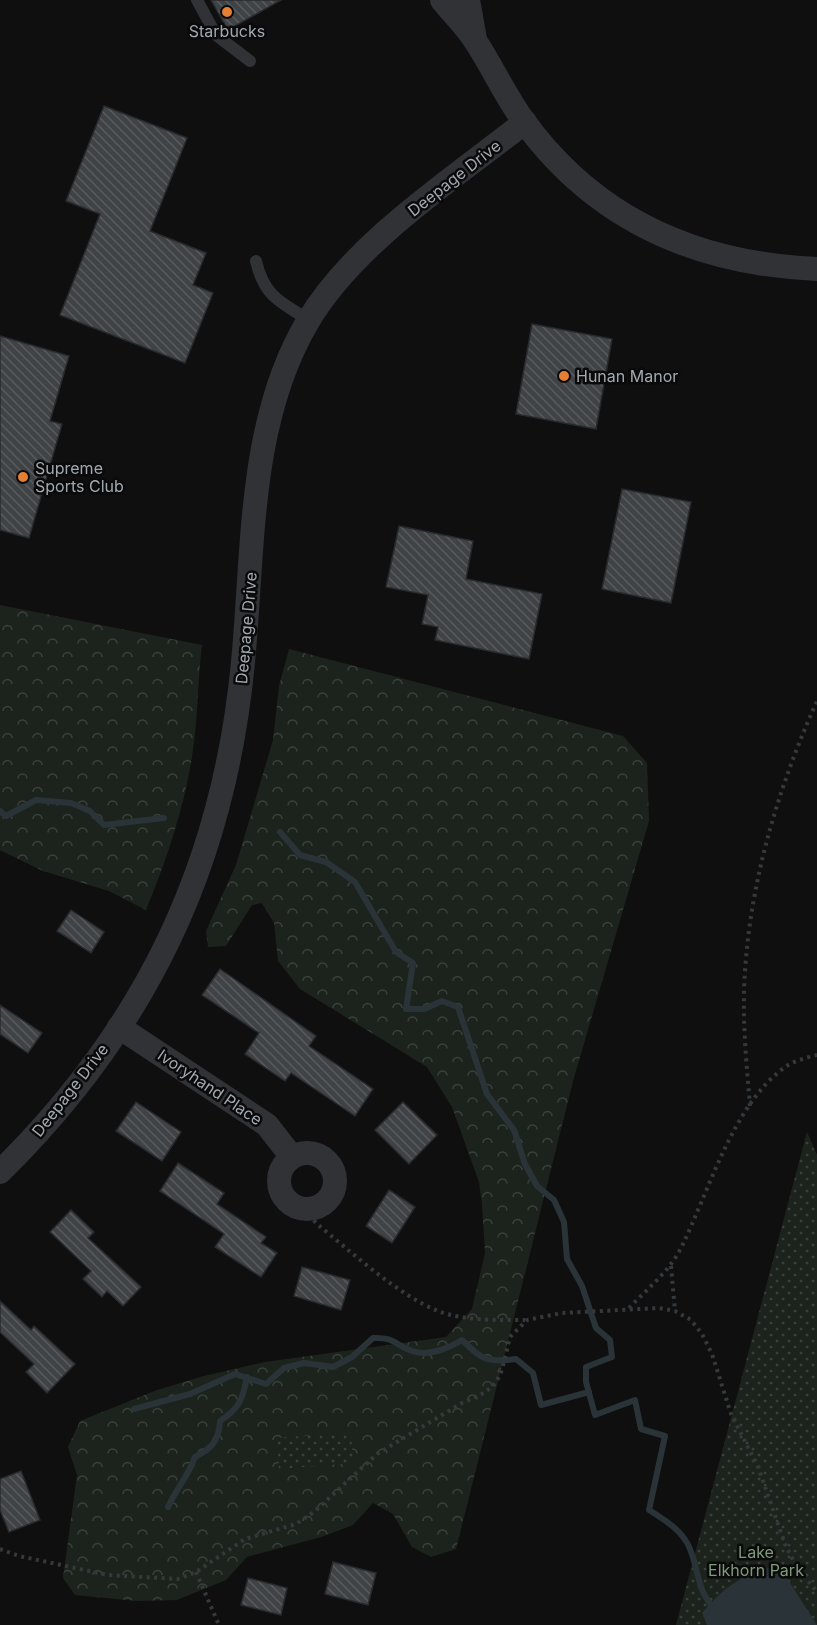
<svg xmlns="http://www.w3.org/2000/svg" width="817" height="1625" font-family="Inter,sans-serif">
<defs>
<pattern id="forest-crowns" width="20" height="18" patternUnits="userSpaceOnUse" patternTransform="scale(1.5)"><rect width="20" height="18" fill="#1c231c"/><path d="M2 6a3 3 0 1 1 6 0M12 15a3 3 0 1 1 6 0" fill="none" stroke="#3a403a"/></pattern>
<pattern id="park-dots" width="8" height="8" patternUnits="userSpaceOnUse" patternTransform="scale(1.5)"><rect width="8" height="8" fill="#1c231c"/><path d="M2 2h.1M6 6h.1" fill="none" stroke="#3a403a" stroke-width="1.8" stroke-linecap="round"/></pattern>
<pattern id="building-back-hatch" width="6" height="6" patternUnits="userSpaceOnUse" patternTransform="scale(1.5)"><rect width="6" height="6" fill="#404346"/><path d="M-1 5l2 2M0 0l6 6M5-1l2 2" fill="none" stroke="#585b5e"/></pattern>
</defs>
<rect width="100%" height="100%" fill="#0f0f10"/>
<g fill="url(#forest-crowns)">
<path d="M0,605L202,645C198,677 198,710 194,742C187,800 168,856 146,910L109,891L43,871L0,850Z"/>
<polygon points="289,649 623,736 647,763 649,821 573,1081 456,1549 431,1557 412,1547 393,1514 373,1503 353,1525 321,1537 247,1557 226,1580 177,1600 137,1601 75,1595 63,1578 77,1475 68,1447 80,1421 157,1390 204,1376 265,1362 446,1337 472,1309 485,1253 482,1204 479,1182 452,1107 427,1067 300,989 278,961 274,923 262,903 252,905 226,946 208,947 206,931 236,865 273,740 279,686"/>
</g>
<g fill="url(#park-dots)">
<polygon points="807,1132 817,1155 817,1625 676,1625"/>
<polygon points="351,1432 353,1463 279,1469 277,1438"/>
</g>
<path fill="#2a3438" d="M768,1568L785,1575L817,1625H707L702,1613C721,1590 739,1576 768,1568Z"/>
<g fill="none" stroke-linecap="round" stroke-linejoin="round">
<g stroke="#2a3438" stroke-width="6">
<polyline points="0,811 6,816 36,800 71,803 90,811 104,825 164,818"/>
<path d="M280,832L300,855L326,862L355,882L396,952L413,963L406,1009H424L442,1001L458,1007L487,1094L514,1130L525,1164L537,1186L554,1200L564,1222L567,1259L582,1286L596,1328L610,1340L612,1357L586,1367V1382L595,1415L635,1400L641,1429L665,1436L649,1510C665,1520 683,1531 690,1549C699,1571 697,1592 715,1609"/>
<path d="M134,1409L190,1394L235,1374L266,1384L284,1368L304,1363L333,1367L352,1357L373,1338C395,1337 395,1345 412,1351C428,1357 449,1348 462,1340C483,1360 486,1363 516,1359L533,1373L541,1405L589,1392"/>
<path d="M168,1507C176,1489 189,1475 195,1457C212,1448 219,1441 220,1421C239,1409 243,1399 247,1377"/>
</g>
</g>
<g fill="url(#building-back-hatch)" stroke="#292a2c" stroke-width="1.5">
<polygon points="211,0 281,0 228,30"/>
<polygon points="104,106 187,138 150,231 206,253 193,285 213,293 185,363 60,315 100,214 66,201"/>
<polygon points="532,324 612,339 596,429 516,414"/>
<polygon points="0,336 69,356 50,421 62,424 29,538 0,530"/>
<polygon points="622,489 691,502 671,603 602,589"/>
<polygon points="399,526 473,541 466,579 542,594 529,659 435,640 438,627 422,624 428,595 386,587"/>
<polygon points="71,910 104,932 91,953 57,931"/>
<polygon points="220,969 316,1036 309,1046 373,1089 355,1116 291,1073 285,1081 245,1054 259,1033 202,995"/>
<polygon points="0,1005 42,1033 28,1053 0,1034"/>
<polygon points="136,1102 181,1132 162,1161 116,1131"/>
<polygon points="403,1102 437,1135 409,1164 375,1130"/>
<polygon points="178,1163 224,1193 217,1204 266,1237 261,1243 277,1253 261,1277 215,1247 224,1234 160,1191"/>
<polygon points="389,1190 415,1207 392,1243 366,1226"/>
<polygon points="71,1210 94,1232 88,1238 141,1287 123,1306 107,1291 102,1297 83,1279 91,1271 50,1232"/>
<polygon points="302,1267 350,1280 341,1310 294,1296"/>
<polygon points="0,1301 31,1330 34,1326 75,1364 47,1393 26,1372 34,1364 0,1332"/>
<polygon points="21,1471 40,1520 9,1532 0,1510 0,1479"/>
<polygon points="333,1562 376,1573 368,1605 325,1594"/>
<polygon points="248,1578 287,1588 281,1615 241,1605"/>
</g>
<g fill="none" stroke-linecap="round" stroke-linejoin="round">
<g stroke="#36393c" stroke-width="4" stroke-dasharray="3 4.5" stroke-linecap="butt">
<path d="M750,1106C747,1069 743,1030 744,992C747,892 776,792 817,701"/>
<path d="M304,1209L317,1224C350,1251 398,1295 438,1311C465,1321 496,1320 525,1320"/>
<polyline points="671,1266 675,1311"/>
<path d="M629,1308C648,1288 670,1271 682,1246C708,1193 732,1109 780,1071C790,1062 804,1058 817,1055"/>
<polyline points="0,1549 19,1556 108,1575 178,1579 196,1572 245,1539 296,1524 314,1512 377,1454 462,1403 484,1393 496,1383 502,1370 510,1337 527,1320 562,1313 659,1308 675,1311 691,1320 702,1334 712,1354 731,1414 758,1467 785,1544 796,1566 817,1592"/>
<polyline points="196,1572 219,1625"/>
</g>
<g stroke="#303235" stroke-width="12">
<polyline points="197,0 216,35 250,61"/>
<path d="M256,261C264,296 280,302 309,320"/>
</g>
<g stroke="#303235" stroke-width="24">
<path d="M442,0C453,14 467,27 476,42C493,68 505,95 523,120C595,220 697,264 817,269"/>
<polyline points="468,0 475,39"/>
<polyline points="119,1027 267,1125 292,1157"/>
<circle cx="307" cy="1181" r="28"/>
<path d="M0,1172C146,1028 224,865 243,662C254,548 248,422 308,321C355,242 453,179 525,122"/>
</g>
</g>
<g fill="#e57f33" stroke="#0a0a0b" stroke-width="2">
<circle cx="227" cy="12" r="6"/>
<circle cx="564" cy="376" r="6"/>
<circle cx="23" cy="477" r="6"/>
</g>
<g text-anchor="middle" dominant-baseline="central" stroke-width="5" stroke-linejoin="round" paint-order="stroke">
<g font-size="16" fill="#a1a9b0" stroke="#0a0a0b" text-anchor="start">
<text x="227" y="31" text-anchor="middle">Starbucks</text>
<text x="576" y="376">Hunan Manor</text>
<text x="35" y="468">Supreme<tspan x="35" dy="18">Sports Club</tspan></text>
</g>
<g font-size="16" fill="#a1a9b0" stroke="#0a0a0b">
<text transform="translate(454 178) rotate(-38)">Deepage Drive</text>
<text transform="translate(246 628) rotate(-85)">Deepage Drive</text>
<text transform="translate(210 1087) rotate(34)">Ivoryhand Place</text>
<text transform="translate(70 1090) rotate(-52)">Deepage Drive</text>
</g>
<g font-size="16" fill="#7f9b79" stroke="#0a0a0b">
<text x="756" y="1552">Lake<tspan x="756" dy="18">Elkhorn Park</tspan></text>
</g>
</g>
</svg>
